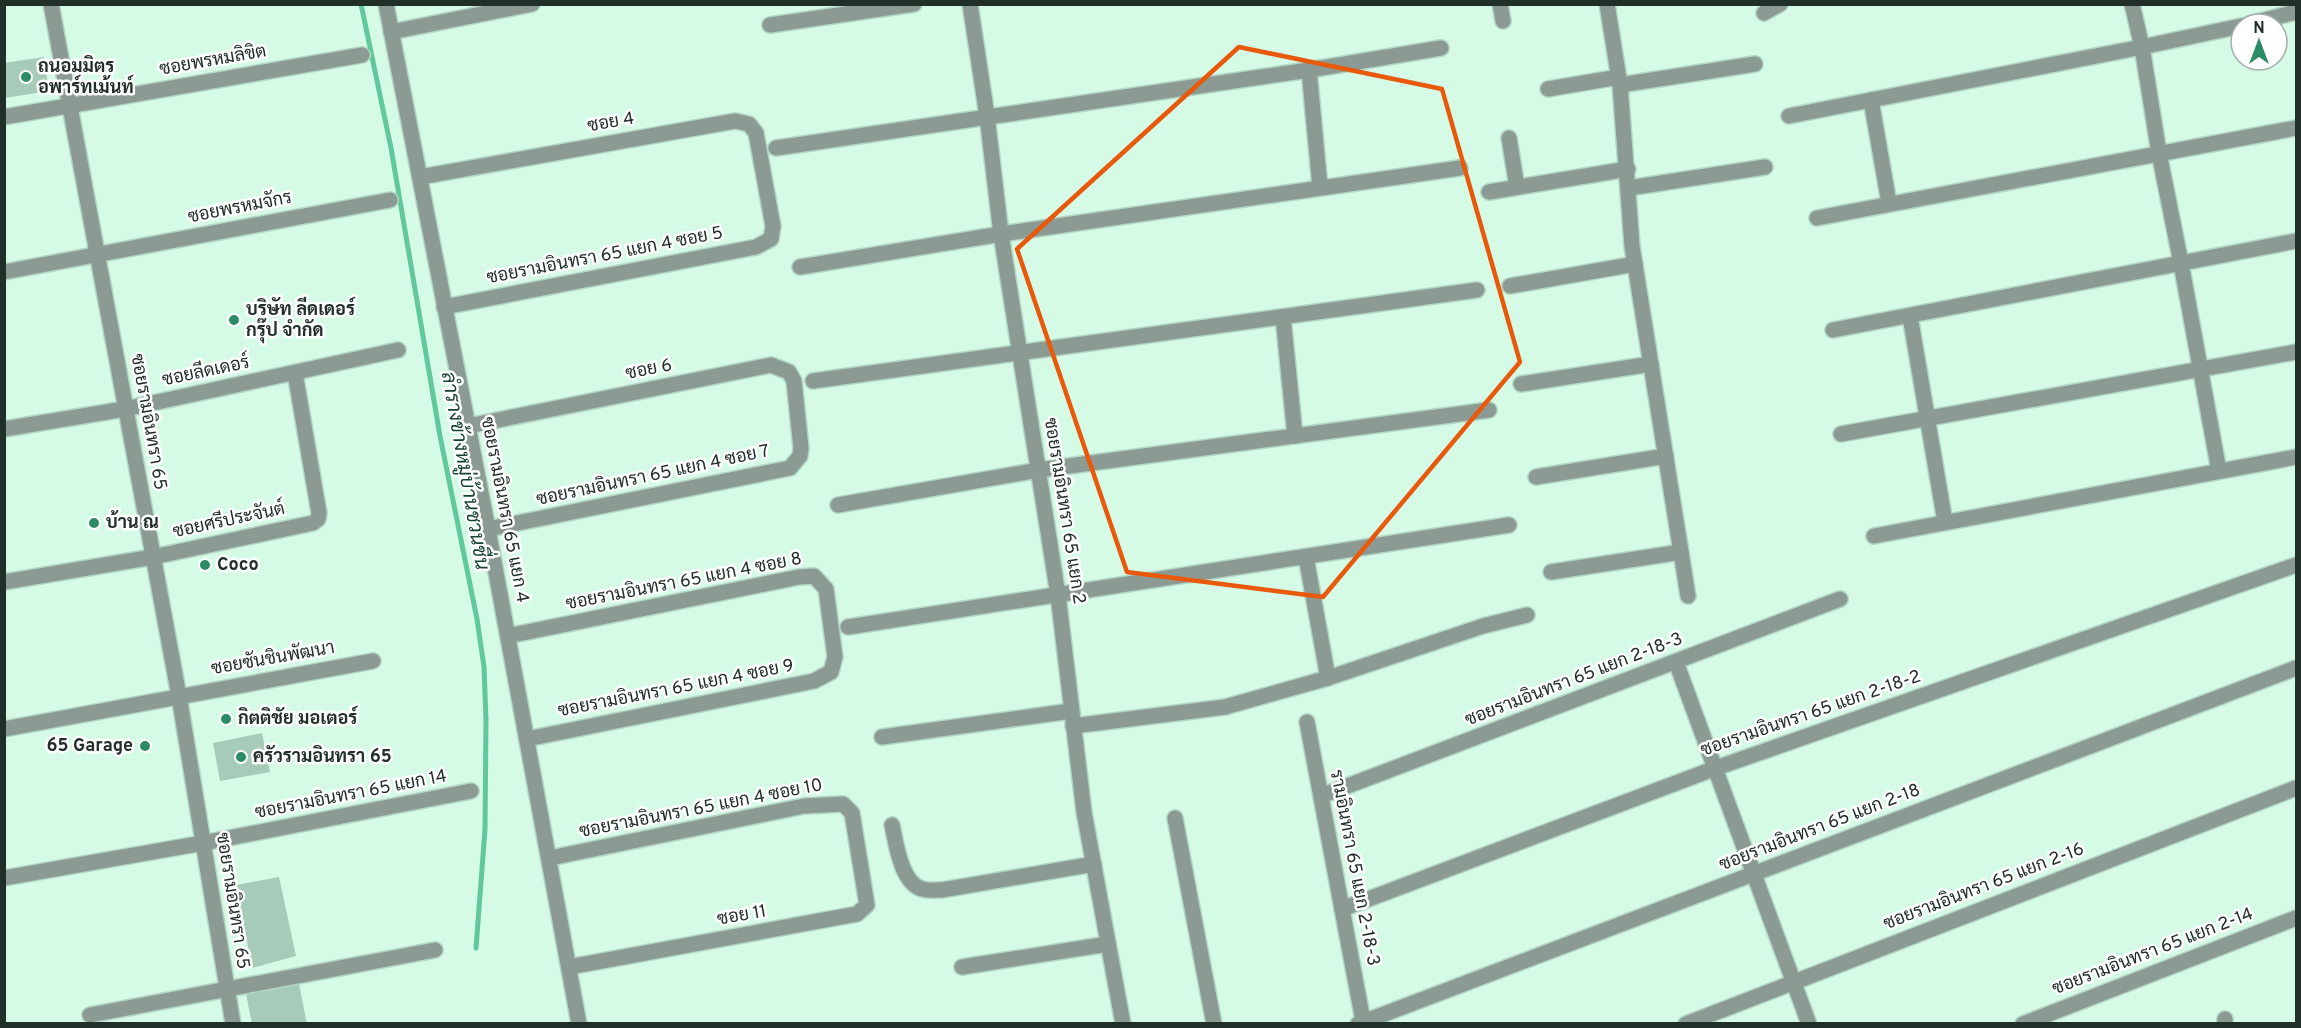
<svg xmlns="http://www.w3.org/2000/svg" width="2301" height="1028" font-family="Overpass,Sarabun,sans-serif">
<rect width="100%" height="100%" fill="#d5fbe7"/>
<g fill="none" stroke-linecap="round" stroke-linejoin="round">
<polyline stroke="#60c89a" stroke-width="5" points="361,4 391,148 440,436 477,619 484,667 486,720 485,829 476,948"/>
</g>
<g fill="#a6ccb9">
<polygon points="44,57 49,91 4,98 4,63"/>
<polygon points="262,733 270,772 220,781 213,743"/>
<polygon points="279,877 296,956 252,968 236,885"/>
<polygon points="299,984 307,1024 252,1024 246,994"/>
</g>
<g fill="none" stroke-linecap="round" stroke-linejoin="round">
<defs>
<g id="minor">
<polyline points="51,4 179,696 233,1024"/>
<polyline points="386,4 488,529 579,1024"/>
<polyline points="970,4 987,116 1001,234 1058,595 1084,812 1123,1024"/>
<polyline points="1500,4 1503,21"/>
<polyline points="1607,4 1620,85 1632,246 1688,596"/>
<polyline points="2132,4 2142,47 2159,153 2181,263 2219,471"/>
<polyline points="1764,13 1780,4"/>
<polyline points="2249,24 2296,12"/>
<polyline points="770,25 914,4"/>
<polyline points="391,32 532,4"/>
<polyline points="1309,70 1320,187"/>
<polyline points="1620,85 1755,64"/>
<polyline points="1548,89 1619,77"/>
<polyline points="1871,100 1889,203"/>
<polyline points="1789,116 2142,47 2241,26"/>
<polyline points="4,117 362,55"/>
<polyline points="1509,138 1517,187"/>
<polyline points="776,148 1309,70 1441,48"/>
<polyline points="420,177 735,121 749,124 756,133 773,226 771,239 756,247 444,307"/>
<polyline points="1629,188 1765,167"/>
<polyline points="1489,192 1628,169"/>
<polyline points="1817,218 2296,128"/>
<polyline points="800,267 1001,234 1460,168"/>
<polyline points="4,272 390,200"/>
<polyline points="1510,286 1635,264"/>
<polyline points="1910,316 1945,522"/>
<polyline points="1283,317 1295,436"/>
<polyline points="1833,330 2296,241"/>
<polyline points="813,381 1477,290"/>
<polyline points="1521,384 1651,364"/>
<polyline points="468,426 771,365 789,372 794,381 801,448 800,456 790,468 488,529"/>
<polyline points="4,429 125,409 398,350"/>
<polyline points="1841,434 2296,352"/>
<polyline points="1536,477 1666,456"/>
<polyline points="838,505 1039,470 1489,410"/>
<polyline points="1874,536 2296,457"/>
<polyline points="1306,557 1328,678"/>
<polyline points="1551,572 1681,552"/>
<polyline points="4,582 153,557 313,523 318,519 319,513 295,373"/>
<polyline points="848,627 1509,525"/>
<polyline points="508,636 799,577 814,576 826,589 835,657 831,672 814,681 527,739"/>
<polyline points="1676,662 1809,1024"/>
<polyline points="1307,722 1363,1021"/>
<polyline points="1073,726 1225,707 1328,678 1483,626 1527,615"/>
<polyline points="4,729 373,661"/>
<polyline points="882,737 1071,711"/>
<polyline points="1321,796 1840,599"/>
<polyline points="1175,818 1214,1024"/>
<path d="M892,825C896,843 901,883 922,889C928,891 936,890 942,890L1094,864"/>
<polyline points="550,858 804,806 843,804 852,813 867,905 857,914 846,916 569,967"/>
<polyline points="4,878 203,843 471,791"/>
<polyline points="1342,909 1716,768 2296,565"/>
<polyline points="962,967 1108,944"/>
<polyline points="90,1015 435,950"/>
<polyline points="2225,1019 2225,1024"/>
<polyline points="1358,1024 2296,668"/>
<polyline points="1686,1024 2296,788"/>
<polyline points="2023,1024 2296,918"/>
</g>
</defs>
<use href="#minor" stroke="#b4d6c5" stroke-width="18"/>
<use href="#minor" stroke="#8b9b93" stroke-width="15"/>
</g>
<path fill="none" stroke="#e8590c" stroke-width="4.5" stroke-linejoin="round" d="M1239,47L1442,89L1520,362L1323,597L1127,572L1017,249Z"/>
<g fill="#2b8c66" stroke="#fff" stroke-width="2">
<circle cx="26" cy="77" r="6"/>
<circle cx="234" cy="320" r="6"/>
<circle cx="94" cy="523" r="6"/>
<circle cx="205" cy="565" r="6"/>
<circle cx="226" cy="719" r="6"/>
<circle cx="145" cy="746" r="6"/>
<circle cx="241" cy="757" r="6"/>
</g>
<g text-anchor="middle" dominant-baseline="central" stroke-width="5" stroke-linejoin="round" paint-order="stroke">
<g font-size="18" fill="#202f28" stroke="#fff">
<text transform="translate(213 61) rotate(-10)">ซอยพรหมลิขิต</text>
<text transform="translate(611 123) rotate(-10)">ซอย 4</text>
<text transform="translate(240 208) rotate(-11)">ซอยพรหมจักร</text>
<text transform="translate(605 256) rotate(-11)">ซอยรามอินทรา 65 แยก 4 ซอย 5</text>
<text transform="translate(649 370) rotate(-11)">ซอย 6</text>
<text transform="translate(206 372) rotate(-12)">ซอยลีดเดอร์</text>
<text transform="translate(148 422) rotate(80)">ซอยรามอินทรา 65</text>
<text transform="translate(653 476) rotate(-12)">ซอยรามอินทรา 65 แยก 4 ซอย 7</text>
<text transform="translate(504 510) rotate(79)">ซอยรามอินทรา 65 แยก 4</text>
<text transform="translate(1064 511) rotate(81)">ซอยรามอินทรา 65 แยก 2</text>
<text transform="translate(229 521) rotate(-12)">ซอยศรีประจันต์</text>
<text transform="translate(684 582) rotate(-11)">ซอยรามอินทรา 65 แยก 4 ซอย 8</text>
<text transform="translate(273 659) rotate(-10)">ซอยซันชินพัฒนา</text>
<text transform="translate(1574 680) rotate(-21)">ซอยรามอินทรา 65 แยก 2-18-3</text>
<text transform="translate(676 689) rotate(-11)">ซอยรามอินทรา 65 แยก 4 ซอย 9</text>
<text transform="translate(1811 714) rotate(-19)">ซอยรามอินทรา 65 แยก 2-18-2</text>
<text transform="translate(351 795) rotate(-11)">ซอยรามอินทรา 65 แยก 14</text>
<text transform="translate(701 809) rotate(-11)">ซอยรามอินทรา 65 แยก 4 ซอย 10</text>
<text transform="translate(1820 828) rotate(-21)">ซอยรามอินทรา 65 แยก 2-18</text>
<text transform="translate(1354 868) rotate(79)">รามอินทรา 65 แยก 2-18-3</text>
<text transform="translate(1984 887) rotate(-21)">ซอยรามอินทรา 65 แยก 2-16</text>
<text transform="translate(232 901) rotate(81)">ซอยรามอินทรา 65</text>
<text transform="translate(742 916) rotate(-10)">ซอย 11</text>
<text transform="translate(2153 952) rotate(-21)">ซอยรามอินทรา 65 แยก 2-14</text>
</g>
<g font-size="18" font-weight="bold" fill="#202f28" stroke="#fff" text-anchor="start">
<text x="38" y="67">ถนอมมิตร<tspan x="38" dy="21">อพาร์ทเม้นท์</tspan></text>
<text x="246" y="310">บริษัท ลีดเดอร์<tspan x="246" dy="21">กรุ๊ป จำกัด</tspan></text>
<text x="106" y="523">บ้าน ณ</text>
<text x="217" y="565">Coco</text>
<text x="238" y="719">กิตติชัย มอเตอร์</text>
<text x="133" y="746" text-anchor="end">65 Garage</text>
<text x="253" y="757">ครัวรามอินทรา 65</text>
</g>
<g font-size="20" font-style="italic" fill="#15422f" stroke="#fff">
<text transform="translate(464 471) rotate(80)">ลำรางข้างหมู่บ้านชวนชื่น</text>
</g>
</g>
<rect width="2301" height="1028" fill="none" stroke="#202f28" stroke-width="12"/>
<g transform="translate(2259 42)"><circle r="28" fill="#ffffff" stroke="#a6aca9" stroke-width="1.5"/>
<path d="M0-4.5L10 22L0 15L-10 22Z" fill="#2b8c66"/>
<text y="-9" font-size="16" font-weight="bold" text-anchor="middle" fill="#202f28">N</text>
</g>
</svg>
